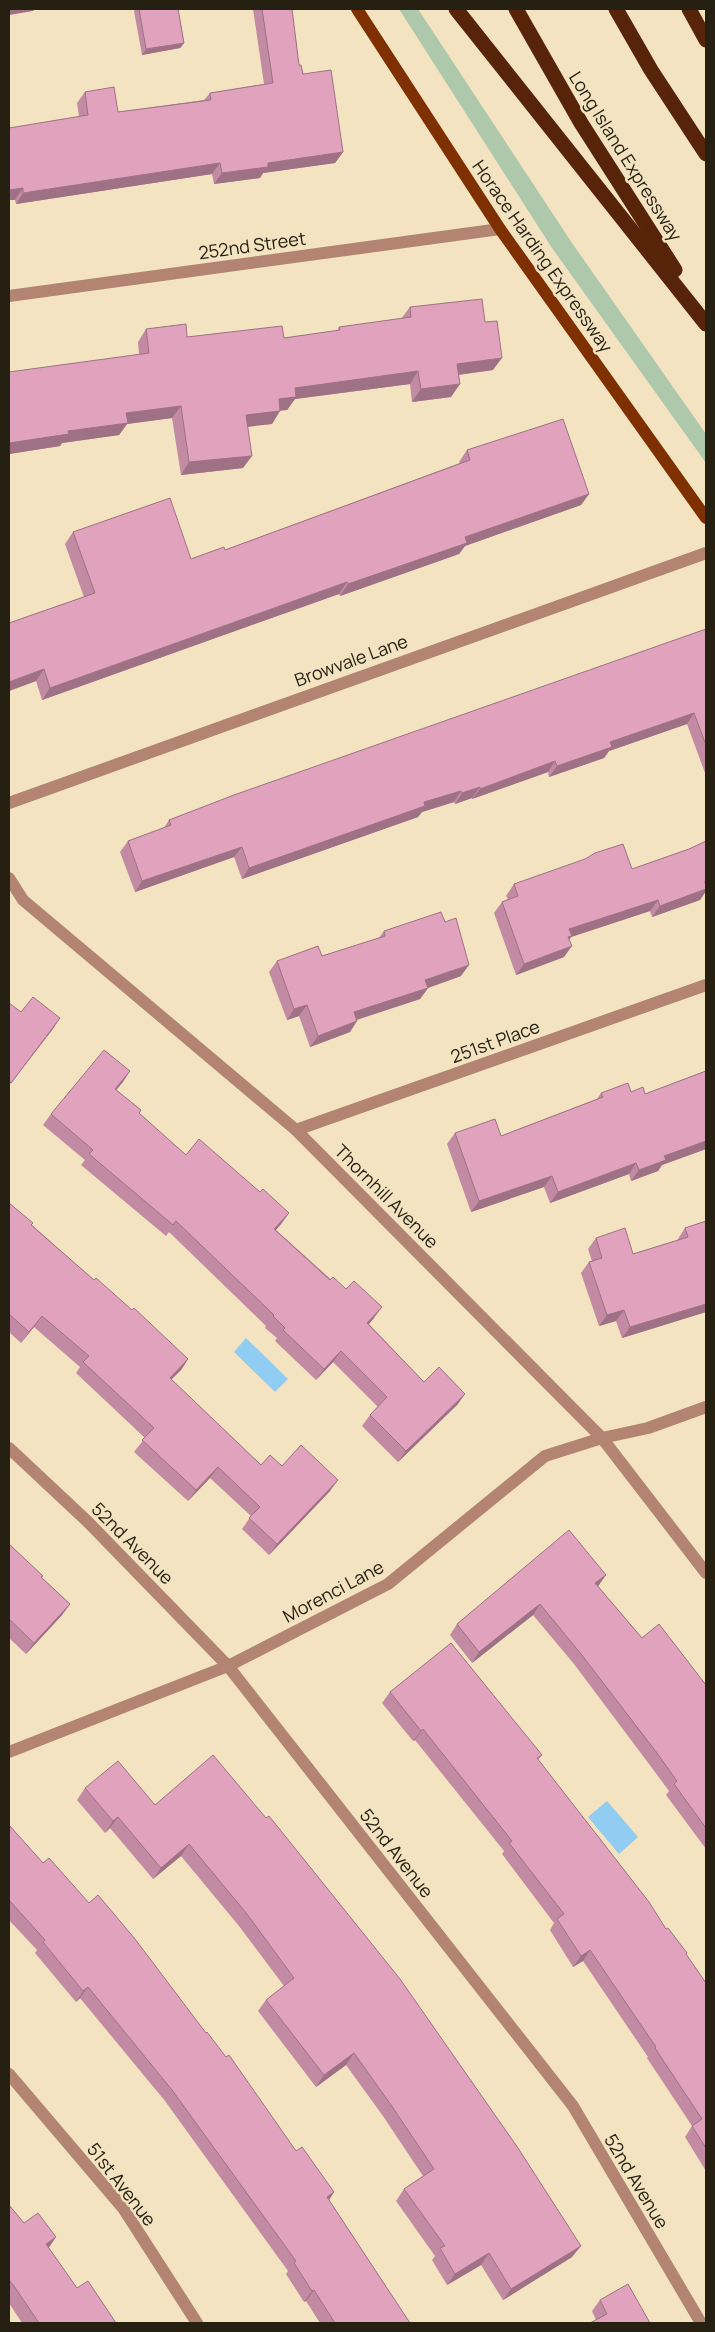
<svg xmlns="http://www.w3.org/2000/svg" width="715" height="2332" font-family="Manrope,sans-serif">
<rect width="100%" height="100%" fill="#f4e3c0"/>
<polygon fill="#aec8ab" points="399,9 418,9 572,243 706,434 706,463 552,248"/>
<g fill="#91ccf3">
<polygon points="246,1338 288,1379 275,1392 234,1352"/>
<polygon points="607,1801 638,1837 619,1854 588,1817"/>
</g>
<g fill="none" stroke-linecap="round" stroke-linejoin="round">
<g stroke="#b28471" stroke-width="12">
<polyline points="9,296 500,229"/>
<polyline points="9,803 706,553"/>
<polyline points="9,878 23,900 296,1130 602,1438 706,1573"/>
<polyline points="296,1130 706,985"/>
<polyline points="9,1448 89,1523 228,1666 573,2106 701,2323"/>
<polyline points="9,1752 228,1666 388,1584 545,1456 602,1438 648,1428 706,1407"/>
<polyline points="9,2074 123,2208 197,2323"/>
</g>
<polyline stroke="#7f3001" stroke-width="12" points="357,9 500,229 706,518"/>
<g stroke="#572309" stroke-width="15">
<polyline points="456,9 706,324"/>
<polyline points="516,9 581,123 675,270"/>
<polyline points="616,9 651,70 706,154"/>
<polyline points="689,9 706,40"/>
</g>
</g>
<g fill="#c28ba3">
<polygon points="136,9 178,9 184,43 180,48 142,55 134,11"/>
<polygon points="253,9 292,9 299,65 343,152 335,163 263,173 260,178 214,184 212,174 16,204 15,200 9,200 79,116 77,103 85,92 118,112 204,100 210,93 264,84"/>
<polygon points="410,307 485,322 493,370 459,375 451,397 412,402 410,384 295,399 287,410 280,410 272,424 248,426 243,468 181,475 172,418 127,424 119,435 62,443 60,446 9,454 139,354 138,342 146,329 187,337 284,338 337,331 339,327 401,319"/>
<polygon points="467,450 589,494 581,505 465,546 459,554 340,596 339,594 42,700 36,681 9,691 9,623 84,597 65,544 73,532 191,559 225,550 460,463 459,462"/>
<polygon points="706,629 706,773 705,773 687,724 609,751 604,758 549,777 548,772 472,799 472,798 455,804 454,802 422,812 418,817 242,879 234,857 135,892 120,852 128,841 164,828 169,820"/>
<polygon points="706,841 706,891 700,900 652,917 650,911 571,937 569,939 564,957 516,975 494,913 502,902 508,899 506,896 514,884 632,869 689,849"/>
<polygon points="384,931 461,976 428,988 420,999 357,1020 350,1032 310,1047 299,1016 287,1020 269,972 277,961 322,956 379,938"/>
<polygon points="130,1071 116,1090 139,1114 186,1155 260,1192 289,1213 281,1224 276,1230 374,1318 369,1324 424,1382 465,1394 457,1405 398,1462 362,1426 370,1415 378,1407 333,1362 316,1380 275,1341 277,1338 265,1328 266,1326 169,1232 166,1236 81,1165 85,1160 43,1125 51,1114"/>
<polygon points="706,1071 706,1149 662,1165 658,1171 631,1181 629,1174 550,1203 544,1187 471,1212 447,1144 455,1133 501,1136 597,1099 601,1093 631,1092 645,1094"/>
<polygon points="9,1203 32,1225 94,1280 188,1359 181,1370 171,1379 261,1465 282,1466 330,1491 269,1555 242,1529 251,1516 210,1478 188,1501 134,1452 145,1438 76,1373 80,1367 34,1327 21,1343 9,1332"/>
<polygon points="706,1221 706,1312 622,1338 616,1321 599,1326 581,1273 589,1262 592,1261 588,1249 596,1238 633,1254 678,1240 678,1239 685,1228"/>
<polygon points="9,1544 42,1578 70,1604 62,1615 26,1654 9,1638"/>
<polygon points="599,1585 598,1586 642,1638 706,1685 706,1849 666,1795 669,1791 649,1764 574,1664 533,1615 472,1663 450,1635 457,1624"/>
<polygon points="390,1692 542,1755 538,1760 666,1929 687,1953 686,1954 706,1983 706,2171 685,2137 692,2126 647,2058 648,2057 583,1961 573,1967 550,1930 554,1923 502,1854 504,1851 415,1740 413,1741 382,1703"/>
<polygon points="85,1788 155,1805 572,2257 503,2300 481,2265 447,2285 432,2260 435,2256 396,2201 404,2189 423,2176 383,2116 346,2065 316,2087 258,2011 266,2000 284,1986 239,1926 181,1856 153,1879 110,1828 105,1833 77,1800"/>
<polygon points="9,1825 296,2151 334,2192 329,2200 410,2323 320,2323 306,2301 304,2302 286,2274 288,2271 165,2101 80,1998 76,2002 35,1953 37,1950 9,1920"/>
<polygon points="9,2205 24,2223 49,2248 77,2288 116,2323 22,2323 9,2303"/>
<polygon points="600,2300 650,2323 596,2320 592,2311"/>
</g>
<g fill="#9e7185">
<polygon points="9,9 35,9 33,11 9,15"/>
<polygon points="184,43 180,48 142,55 146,49"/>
<polygon points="343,152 335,163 263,173 260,178 214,184 222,173 268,163"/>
<polygon points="220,163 212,174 16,204 23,193"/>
<polygon points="23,188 15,200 9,200 9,190"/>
<polygon points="502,358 493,370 448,376 457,364"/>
<polygon points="418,371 410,384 295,399 287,410 270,412 279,399 295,388"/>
<polygon points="460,384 451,397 412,402 421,389"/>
<polygon points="181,406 172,418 127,424 119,435 62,443 60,446 9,454 9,443 68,431 126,413"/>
<polygon points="280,411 272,424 238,428 246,415"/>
<polygon points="252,456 243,468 181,475 189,462"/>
<polygon points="589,494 581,505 465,546 459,554 340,596 348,584 465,537"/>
<polygon points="347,582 339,594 42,700 50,688"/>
<polygon points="44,669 36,681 9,691 9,682"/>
<polygon points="694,713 687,724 609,751 604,758 549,777 557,766 610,742"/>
<polygon points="555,761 548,772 472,799 480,789"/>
<polygon points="480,787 472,798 455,804 462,793"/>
<polygon points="461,791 454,802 422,812 418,817 242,879 249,868 424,802"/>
<polygon points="242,847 234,857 135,892 142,881"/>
<polygon points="706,881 706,891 700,900 652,917 660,906"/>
<polygon points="658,900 650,911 571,937 564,947 569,929"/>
<polygon points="572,946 564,957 516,975 524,964"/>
<polygon points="469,965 461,976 422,990 428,988 420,999 346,1023 354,1012 425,980"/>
<polygon points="307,1005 299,1016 287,1020 294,1009"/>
<polygon points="60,1018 53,1029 9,1086 11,1083"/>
<polygon points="357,1021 350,1032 310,1047 318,1036"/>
<polygon points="130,1071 123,1082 108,1100 115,1089"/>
<polygon points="706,1141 706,1149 662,1165 658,1171 631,1181 639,1170 664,1156"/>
<polygon points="636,1163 629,1174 550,1203 558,1192"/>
<polygon points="552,1176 544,1187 471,1212 479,1201"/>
<polygon points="289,1213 281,1224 267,1240 274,1229"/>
<polygon points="706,1304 706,1312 622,1338 630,1327"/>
<polygon points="382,1307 374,1318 360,1334 367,1323"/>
<polygon points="624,1310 616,1321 599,1326 607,1315"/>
<polygon points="42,1316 34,1327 21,1343 29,1332"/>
<polygon points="341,1351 333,1362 316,1380 324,1369"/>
<polygon points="188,1359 181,1370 162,1389 170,1378"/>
<polygon points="465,1394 457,1405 398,1462 406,1451"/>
<polygon points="218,1467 210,1478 188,1501 196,1490"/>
<polygon points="338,1480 330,1491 269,1555 277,1544"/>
<polygon points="606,1575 599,1585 588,1594 595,1583"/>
<polygon points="70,1604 62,1615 26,1654 34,1643"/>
<polygon points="540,1604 533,1615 472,1663 479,1652"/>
<polygon points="423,1729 415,1740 413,1741 421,1731"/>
<polygon points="118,1817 110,1828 105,1833 113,1821"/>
<polygon points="189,1844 181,1856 153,1879 161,1868"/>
<polygon points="590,1950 583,1961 573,1967 581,1956"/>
<polygon points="88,1987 80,1998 76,2002 83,1991"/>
<polygon points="354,2053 346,2065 316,2087 324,2075"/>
<polygon points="334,2192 327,2203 327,2197"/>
<polygon points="56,2237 48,2249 46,2244"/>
<polygon points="581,2246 572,2257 503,2300 511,2289"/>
<polygon points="489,2253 481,2265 447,2285 455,2274"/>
<polygon points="314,2290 306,2301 304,2302 312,2291"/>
</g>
<g fill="#e1a2be" stroke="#9e7185">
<polygon points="139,9 178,9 184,43 146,49"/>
<polygon points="262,9 292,9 299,65 301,65 303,74 331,70 343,152 268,163 268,167 222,173 220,163 23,193 23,188 9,190 9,128 88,115 85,92 114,87 118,112 211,100 210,93 273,83"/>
<polygon points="482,299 485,322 497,321 502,358 457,364 460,384 421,389 418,371 295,388 296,397 279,399 280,411 246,415 252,456 189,462 181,406 126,413 128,423 68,431 69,434 9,443 9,372 149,353 146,329 186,324 187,337 282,326 284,338 340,330 339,327 411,317 410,307"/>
<polygon points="563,419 589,494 465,537 467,543 348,584 347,582 50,688 44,669 9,682 9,623 95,593 73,532 170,498 191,559 224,547 225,550 470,460 467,450"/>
<polygon points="706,629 706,745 694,713 610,742 612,747 557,766 555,761 480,789 480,787 462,793 461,791 424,802 425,806 249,868 242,847 142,881 128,841 171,825 169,820 234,795"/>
<polygon points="706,841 706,881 705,881 706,889 660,906 658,900 569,929 572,936 568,937 572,946 524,964 502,902 518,896 514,884 585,859 595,853 623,844 632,869 689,849"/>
<polygon points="441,912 445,922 456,918 469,965 425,980 428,988 354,1012 357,1021 318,1036 307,1005 294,1009 277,961 318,946 322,956 385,936 384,931"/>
<polygon points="33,997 60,1018 11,1083 9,1081 9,1003 21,1012"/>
<polygon points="104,1050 130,1071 115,1089 141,1110 139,1113 186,1155 199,1139 260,1192 263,1189 289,1213 274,1229 330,1280 333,1277 346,1289 354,1281 382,1307 367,1323 424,1382 439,1367 465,1394 406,1451 370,1415 387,1397 341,1351 324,1369 283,1330 285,1328 273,1316 274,1315 176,1221 173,1225 89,1154 93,1150 51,1114"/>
<polygon points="706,1071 706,1141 664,1156 666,1160 639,1170 636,1163 558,1192 552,1176 479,1201 455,1133 495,1119 501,1136 603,1097 601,1093 628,1083 631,1092 643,1087 645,1094"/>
<polygon points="9,1203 33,1223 31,1225 94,1280 96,1278 132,1310 134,1308 188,1359 170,1378 261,1465 270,1455 282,1466 301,1445 338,1480 277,1544 249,1518 260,1507 218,1467 196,1490 142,1440 154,1428 83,1362 89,1356 42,1316 29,1332 9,1314"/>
<polygon points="706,1221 706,1304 630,1327 624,1310 607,1315 589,1262 602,1258 596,1238 625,1228 633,1254 688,1237 685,1228"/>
<polygon points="569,1530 606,1575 595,1583 642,1638 659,1624 706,1685 706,1828 674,1784 677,1781 657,1753 581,1654 540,1604 479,1652 457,1624"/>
<polygon points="9,1544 43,1576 41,1577 70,1604 34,1643 9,1619"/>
<polygon points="451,1643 542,1755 537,1758 649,1902 666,1929 668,1928 687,1953 686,1954 706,1983 706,2148 692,2126 702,2119 655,2048 656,2047 590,1950 581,1956 557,1919 564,1914 509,1843 512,1841 423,1729 421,1731 390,1692"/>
<polygon points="213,1755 266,1818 269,1816 400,1979 518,2148 581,2246 511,2289 489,2253 455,2274 440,2248 445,2246 404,2189 434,2169 391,2105 354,2053 324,2075 266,2000 294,1978 247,1914 189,1844 161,1868 118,1817 113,1821 85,1788 118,1761 155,1805"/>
<polygon points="9,1825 43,1863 49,1858 89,1903 98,1895 135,1939 206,2033 207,2032 226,2057 229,2055 296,2151 302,2147 334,2192 327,2197 410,2323 335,2323 314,2290 312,2291 294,2263 296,2261 172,2090 88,1987 83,1991 43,1942 45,1940 9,1900"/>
<polygon points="9,2205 24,2223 38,2213 56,2237 46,2244 77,2288 88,2281 116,2323 39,2323 14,2286 9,2280"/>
<polygon points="628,2284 650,2323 590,2323 607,2314 600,2300"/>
</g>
<g text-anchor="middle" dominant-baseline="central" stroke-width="5" stroke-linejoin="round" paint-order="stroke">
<g font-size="18" fill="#262013" stroke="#f4e3c0">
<text transform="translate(626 156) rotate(58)">Long Island Expressway</text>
<text transform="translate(252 245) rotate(-8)">252nd Street</text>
<text transform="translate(543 256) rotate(55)">Horace Harding Expressway</text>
<text transform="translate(351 660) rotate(-20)">Browvale Lane</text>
<text transform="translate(495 1041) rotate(-20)">251st Place</text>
<text transform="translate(387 1196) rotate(45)">Thornhill Avenue</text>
<text transform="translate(133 1543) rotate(45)">52nd Avenue</text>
<text transform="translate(333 1591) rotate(-28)">Morenci Lane</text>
<text transform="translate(397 1853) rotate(52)">52nd Avenue</text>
<text transform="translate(637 2181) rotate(59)">52nd Avenue</text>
<text transform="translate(122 2184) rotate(52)">51st Avenue</text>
</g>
</g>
<rect width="715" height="2332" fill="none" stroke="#262013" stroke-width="20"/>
</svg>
